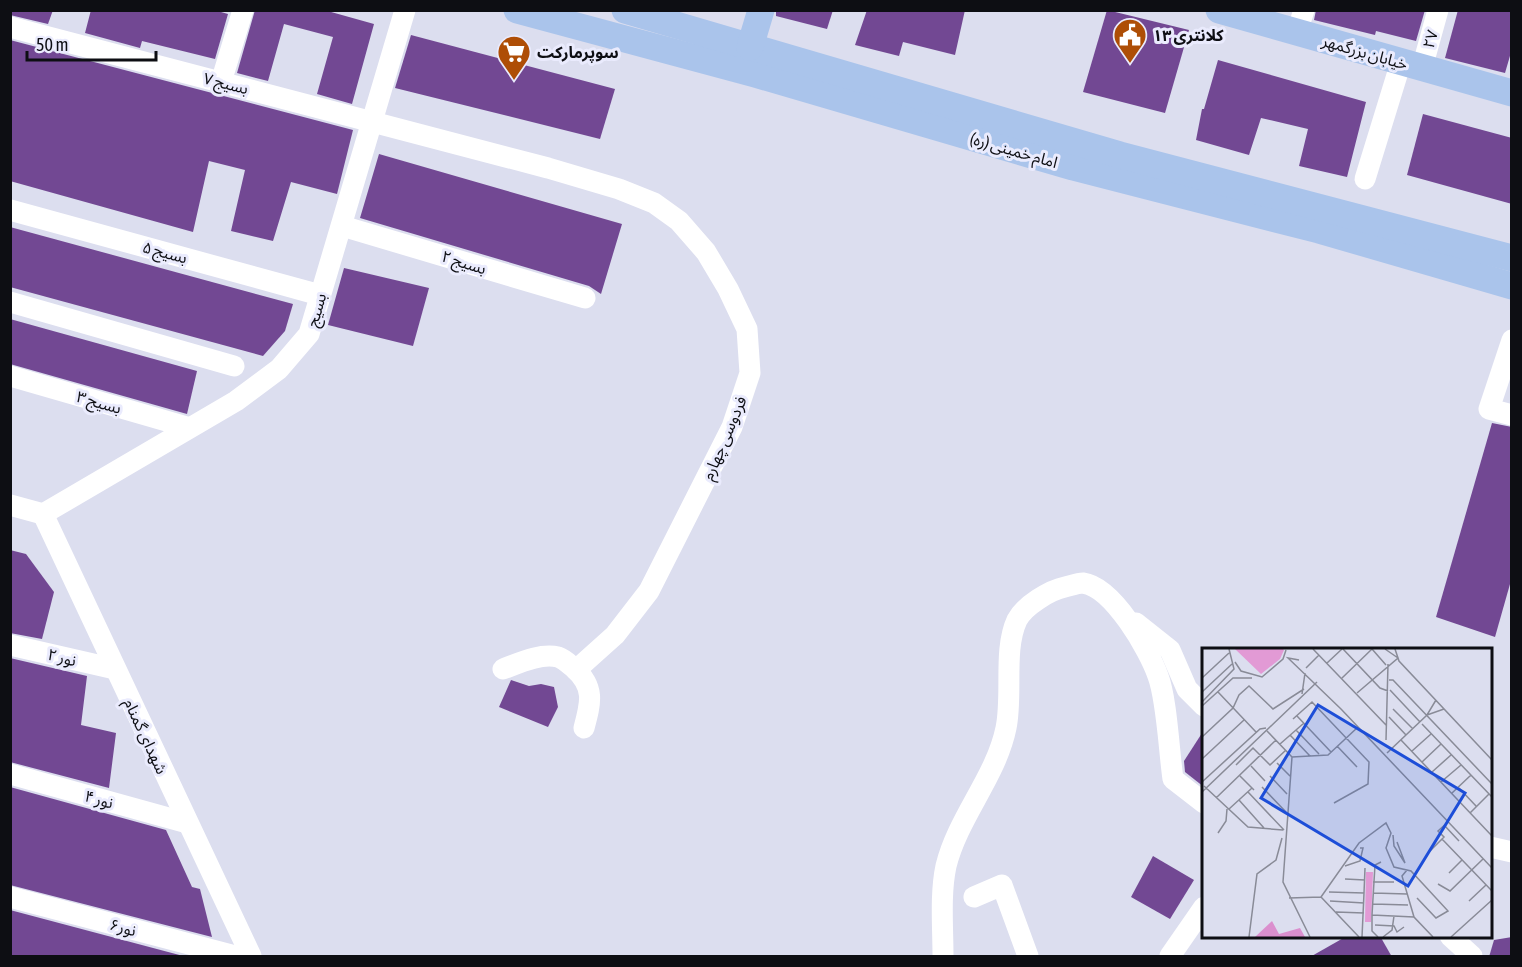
<svg xmlns="http://www.w3.org/2000/svg" width="1522" height="967" font-family="'Asap Condensed','Noto Sans Arabic',sans-serif">
<rect width="100%" height="100%" fill="#dcdeef"/>
<g fill="#724893">
<polygon points="10,10 53,10 48,24 10,15"/>
<polygon points="91,10 214,10 228,14 215,59 142,41 140,48 85,33"/>
<polygon points="255,10 324,10 374,24 352,104 317,94 333,37 284,24 268,81 237,73"/>
<polygon points="776,10 833,10 827,29 776,16"/>
<polygon points="867,10 965,10 955,55 903,42 899,56 855,45"/>
<polygon points="1107,10 1189,30 1165,113 1083,92"/>
<polygon points="1316,10 1425,10 1416,41 1376,31 1375,35 1314,20"/>
<polygon points="1458,10 1512,10 1512,49 1505,73 1445,58"/>
<polygon points="411,35 615,89 600,139 395,88"/>
<polygon points="10,40 353,130 337,194 291,182 273,241 231,231 245,170 209,161 193,232 10,181"/>
<polygon points="1218,60 1366,102 1347,177 1299,166 1308,129 1261,118 1249,155 1196,140 1202,109 1204,109"/>
<polygon points="1423,114 1512,138 1512,204 1407,175"/>
<polygon points="379,154 622,224 601,294 589,286 360,218"/>
<polygon points="10,227 293,304 285,331 263,356 10,287"/>
<polygon points="344,268 429,288 413,346 328,325"/>
<polygon points="10,319 197,371 187,414 10,364"/>
<polygon points="1492,423 1512,427 1512,577 1495,637 1436,617"/>
<polygon points="10,550 26,554 54,592 42,639 10,633"/>
<polygon points="10,658 87,676 81,725 116,733 109,788 10,762"/>
<polygon points="511,680 529,686 541,684 554,687 558,707 548,727 499,707"/>
<polygon points="1204,730 1204,787 1185,772 1184,761"/>
<polygon points="10,787 166,830 192,887 200,889 212,937 10,885"/>
<polygon points="1153,856 1194,880 1170,919 1131,897"/>
<polygon points="10,910 187,957 10,957"/>
<polygon points="1347,936 1380,936 1392,957 1310,957"/>
<polygon points="1512,937 1512,957 1489,957 1494,940"/>
</g>
<g fill="none" stroke-linecap="round" stroke-linejoin="round">
<g stroke="#fff" stroke-width="21">
<polyline points="10,27 548,168 619,189 654,203 679,221 706,252 728,289 747,329 750,373 732,427 649,591 615,635 576,670"/>
<polyline points="1297,32 1304,10"/>
<polyline points="1422,68 1438,10"/>
<polyline points="221,82 243,10"/>
<polyline points="1365,179 1401,62"/>
<polyline points="10,210 320,295"/>
<polyline points="342,226 585,298"/>
<polyline points="10,302 234,366"/>
<polyline points="1512,340 1489,409 1512,415"/>
<polyline points="10,376 187,427"/>
<polyline points="10,505 43,514"/>
<polyline points="43,514 236,401 279,369 309,334 405,10"/>
<polyline points="43,514 251,956"/>
<polyline points="1136,623 1170,650 1187,689 1204,706"/>
<polyline points="10,645 115,669"/>
<path d="M503,669C519,663 540,653 558,657C564,659 569,664 574,668C595,687 591,702 584,728"/>
<polyline points="10,774 187,823"/>
<polyline points="1490,847 1512,852"/>
<polyline points="10,897 235,956"/>
<polyline points="974,897 1002,885 1028,956"/>
<polyline points="1450,936 1472,956"/>
<path d="M943,956C943,927 940,894 946,866C958,817 996,777 1006,728C1013,695 1003,650 1017,620C1024,606 1050,590 1065,587C1070,586 1077,583 1083,583C1113,587 1149,650 1158,676C1167,700 1169,752 1173,779L1204,803"/>
<polyline points="1170,956 1204,907"/>
</g>
<g stroke="#aac4eb" stroke-width="27">
<polyline points="517,10 755,74 1073,167 1319,230 1512,286"/>
<polyline points="625,10 1120,155 1512,258"/>
<polyline points="1219,10 1512,93"/>
<polyline points="750,47 761,10"/>
</g>
</g>
<defs>
<symbol id="civic-pin" viewBox="-11 -11 22 30"><path d="M0 17L-7.5 6A9.5 9.5 0 1 1 7.5 6Z" fill="#ae4e06" stroke="#eaebfd"/><path d="M-.6-6.5H3V-4.5H.6V-3L4-1V1h2V6H-6V1h2V-1L-.6-3ZM-1.2 2.5V6h2.4V2.5Z" fill="#fff"/></symbol>
<symbol id="supermarket-pin" viewBox="-11 -11 22 30"><path d="M0 17L-7.5 6A9.5 9.5 0 1 1 7.5 6Z" fill="#ae4e06" stroke="#eaebfd"/><path d="M-6-5.5h2.5l.6 2H6L4.5 2H-2.5L-4.4-4H-6ZM-1.5 3.2a1.3 1.3 0 1 0 .1 0ZM3 3.2a1.3 1.3 0 1 0 .1 0Z" fill="#fff"/></symbol>
</defs>
<g fill-rule="evenodd">
<use href="#civic-pin" x="1111" y="16" width="38" height="52"/>
<use href="#supermarket-pin" x="495" y="33" width="38" height="52"/>
</g>
<g text-anchor="middle" dominant-baseline="central" stroke-width="6" stroke-linejoin="round" paint-order="stroke">
<g font-size="16" font-weight="bold" fill="#0d0e13" stroke="#eaebfd" text-anchor="start">
<text x="1153" y="35">کلانتری ۱۳</text>
<text x="537" y="52">سوپرمارکت</text>
</g>
<g font-size="16" fill="#0d0e13" stroke="#eaebfd">
<text transform="translate(1430 39) rotate(-74)">۲۷</text>
<text transform="translate(1365 52) rotate(16)">خیابان بزرگمهر</text>
<text transform="translate(226 83) rotate(14)">بسیج ۷</text>
<text transform="translate(1014 150) rotate(16)">امام خمینی (ره)</text>
<text transform="translate(165 252) rotate(15)">بسیج ۵</text>
<text transform="translate(464 262) rotate(17)">بسیج ۲</text>
<text transform="translate(316 310) rotate(-74)">بسیج</text>
<text transform="translate(99 402) rotate(16)">بسیج ۳</text>
<text transform="translate(724 438) rotate(-67)">فردوسی چهارم</text>
<text transform="translate(62 657) rotate(14)">نور ۲</text>
<text transform="translate(146 736) rotate(65)">شهدای گمنام</text>
<text transform="translate(99 799) rotate(16)">نور ۴</text>
<text transform="translate(123 927) rotate(15)">نور۶</text>
</g>
</g>
<g transform="translate(1202 648)">
<rect width="290" height="290" fill="#dcdeef"/>
<path d="M33,1H81L82,2L78,11L59,26ZM164,224H171L169,274H163Z" fill="#e29ad5"/>
<path d="M70,273L77,286L98,280L103,289H53Z" fill="#db8fce"/>
<path fill="none" stroke="#898b97" stroke-width="1.5" d="M111,1L184,77M141,1L178,40L186,43M170,1L184,17M193,1L197,13L290,112M97,12L86,10L139,61L290,220M33,14L39,23L60,29L81,11L84,2M125,15L140,1M104,20L117,7M0,30L27,5M140,30L170,1M187,32H191L290,136M188,42L218,74M0,44L30,16M16,44L54,84M155,45L196,10L183,1M100,46L103,25M0,54L32,21L27,1M0,58L31,30H50M191,61L211,81M225,67L242,61M95,68L129,104M187,69L204,87M91,71L110,54L167,114L166,136L132,155M220,76L290,149M94,82L117,106M65,83L90,109M88,87L108,108M0,89L31,60L37,47L47,38L71,61L102,41M184,92L186,16M199,92L290,188M78,96L102,75M135,98L155,119M210,103L229,86M185,105L225,67L234,52M90,109L81,234L108,289M90,109L126,107L156,79M0,111L42,72M220,114L239,96M75,115L88,128M34,117L51,100L68,117L84,102M49,118L63,133M230,124L249,107M38,128L52,142M68,128L85,146M0,134L58,81L64,80M239,134L259,117M2,138L46,179L81,182M60,139L84,164M257,140L274,158M0,144L115,34M46,144L82,182M250,145L269,127M14,150L74,92M37,152L62,180M27,161L50,140M268,165L287,146M242,177L257,193M16,185L24,173L25,161M191,187L192,198L203,215L195,194M240,191L290,243M228,203L242,189L236,183L246,174M143,218L158,213L161,200H158M205,222L200,228L212,269L231,289M247,225L260,212M143,231L163,232M171,234H192M236,236L248,243L281,211M127,244L162,245L163,220M171,245L205,246M119,249L157,195L184,175L189,185L184,200L192,219L209,223L246,263L234,270L215,250M87,250L119,249L157,289M128,253L162,255M267,253L284,237M171,256L206,257M134,264L162,265M170,267L212,269M173,277L192,278L195,284L202,279M47,289L55,226L74,212L80,190M160,289L162,245M176,289L170,283V267L173,217L179,214M181,289L190,282L192,268M249,289L290,252"/>
<path fill="#1d4ed8" fill-opacity="0.15" stroke="#1d4ed8" stroke-width="3" d="M116,57L263,145L206,238L59,150Z"/>
<rect width="290" height="290" fill="none" stroke="#0d0e13" stroke-width="3"/>
</g>
<rect width="1522" height="967" fill="none" stroke="#0d0e13" stroke-width="24"/>
<path d="M27 51v9h129v-9" fill="none" stroke="#0d0e13" stroke-width="3"/>
<text x="36" y="51" font-size="18" fill="#0d0e13" stroke="#eaebfd" stroke-width="4.5" paint-order="stroke">50 m</text>
</svg>
